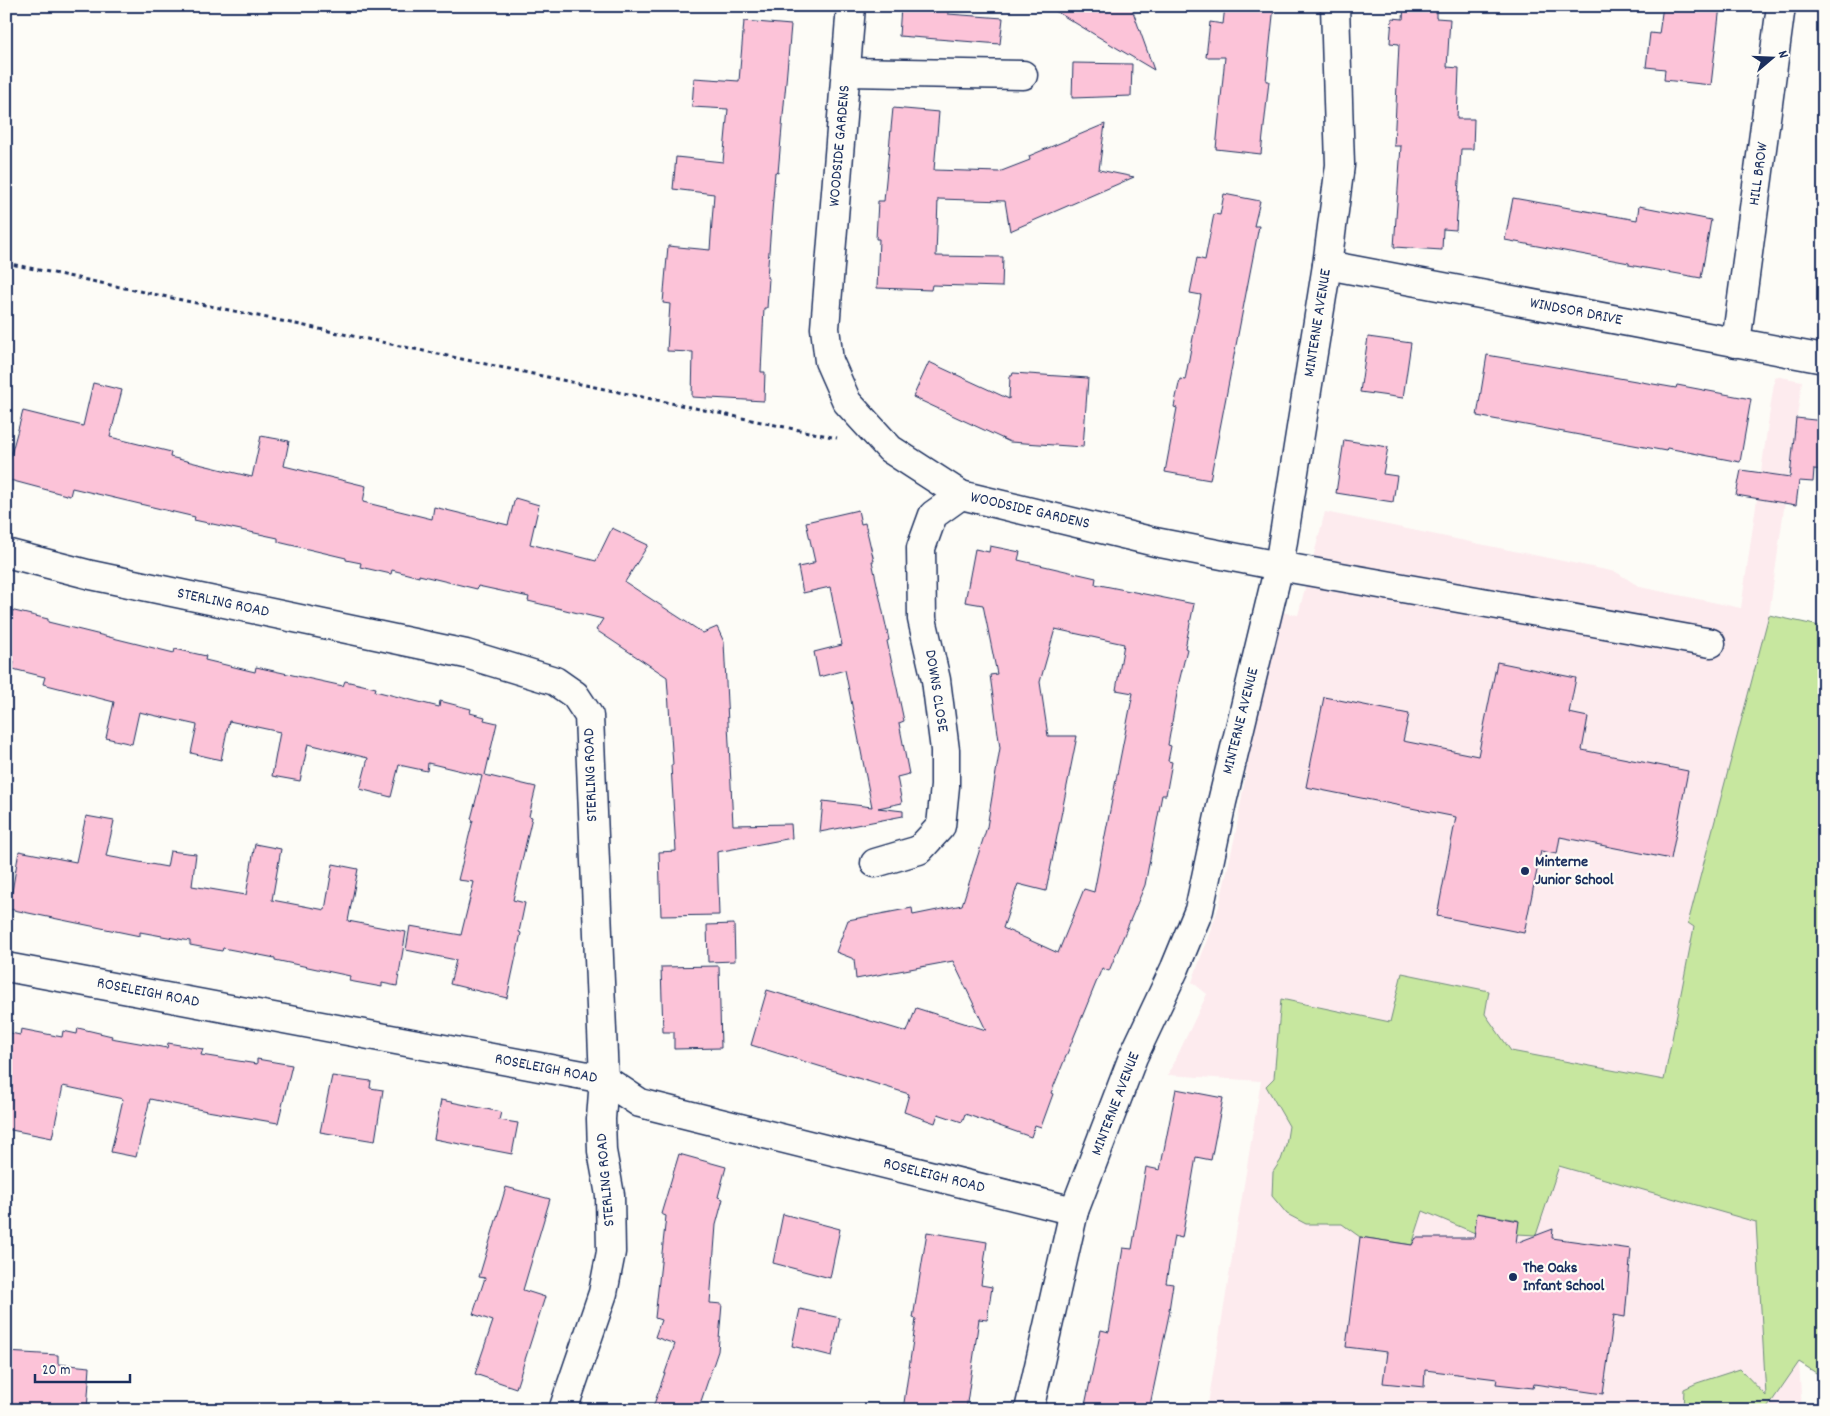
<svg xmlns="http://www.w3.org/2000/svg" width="1830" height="1416" font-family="Dekko,sans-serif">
<rect width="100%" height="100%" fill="#fdfcf7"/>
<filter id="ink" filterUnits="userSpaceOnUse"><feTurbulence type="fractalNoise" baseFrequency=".02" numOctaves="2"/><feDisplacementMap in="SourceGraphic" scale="10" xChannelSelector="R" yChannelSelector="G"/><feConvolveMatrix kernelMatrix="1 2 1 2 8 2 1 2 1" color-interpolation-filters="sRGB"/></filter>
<g filter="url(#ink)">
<polygon fill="#fdebee" points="1775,376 1802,381 1769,615 1824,627 1824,1378 1799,1363 1802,1410 1207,1410 1261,1081 1168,1075 1207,994 1192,982 1219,906 1235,836 1274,611 1298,615 1325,512 1616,572 1640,587 1741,608"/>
<polygon fill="#c7e79f" stroke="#718b7e" points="1769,615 1824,627 1824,1378 1799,1362 1768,1407 1768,1410 1683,1410 1684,1389 1697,1383 1740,1369 1766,1396 1756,1222 1559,1166 1536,1235 1517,1234 1518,1220 1478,1213 1475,1233 1423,1211 1412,1245 1360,1237 1342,1224 1306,1224 1287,1214 1272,1196 1273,1172 1281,1160 1286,1145 1289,1126 1266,1086 1274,1078 1281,999 1390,1022 1402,973 1489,991 1485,1014 1511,1051 1664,1080 1694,927 1688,923"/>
<g fill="#fcc3d8" stroke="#1b2f5e" fill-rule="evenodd">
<polygon points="901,6 948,6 948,14 1003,18 1000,44 899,36"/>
<polygon points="1047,6 1131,6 1154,70 1122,51"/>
<polygon points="1225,6 1274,6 1266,81 1269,81 1261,154 1216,149 1225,57 1206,57 1210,22 1223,24"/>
<polygon points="1404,6 1436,6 1436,18 1450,19 1447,67 1459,68 1457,119 1474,119 1473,149 1461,149 1456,230 1443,229 1442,250 1394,247 1401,146 1394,146 1399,44 1390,43 1392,18 1403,19"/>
<polygon points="1663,6 1720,6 1711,85 1664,80 1665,69 1646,67 1650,33 1659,34"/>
<polygon points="744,21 791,25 778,173 775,172 767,278 769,278 767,308 764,308 761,372 765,372 764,401 692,397 693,352 667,351 670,304 663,303 668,246 710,250 714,194 673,189 676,157 723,162 728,109 692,107 694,78 739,81"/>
<polygon points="1073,63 1132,64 1131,96 1072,98"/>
<polygon points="893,108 939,112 934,170 999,172 1030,160 1029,156 1105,124 1099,170 1134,177 1010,231 1005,201 938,199 936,256 1003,257 1002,287 932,285 931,290 877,288 879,239 876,239 878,201 884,201"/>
<polygon points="1224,194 1260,201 1254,226 1259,226 1210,480 1165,472 1177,408 1174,407 1180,379 1185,380 1201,295 1190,293 1197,258 1205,260 1214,214 1220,215"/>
<polygon points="1513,198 1637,220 1639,206 1711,220 1701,278 1629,265 1629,263 1505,240"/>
<polygon points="1368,337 1411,343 1403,398 1360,392"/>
<polygon points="1487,355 1676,388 1677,385 1751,399 1740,462 1667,448 1666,451 1477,416"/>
<polygon points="929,362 1009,399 1010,376 1012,376 1013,373 1088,378 1083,447 1010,442 913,397"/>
<polygon points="93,383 122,390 110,437 171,452 170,457 252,477 261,436 289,441 284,466 366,486 363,502 432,519 434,507 508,525 515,498 539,505 530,544 596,561 612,528 648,545 625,582 703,633 717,627 724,642 733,825 791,824 792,838 717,852 719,915 661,916 659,852 676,851 671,765 673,765 667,677 596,630 603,619 528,601 529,597 478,586 477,589 419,575 419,577 392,570 391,574 360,567 361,563 346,560 346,558 278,542 278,538 194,520 195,517 72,488 70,496 6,479 6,473 23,411 83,426"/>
<polygon points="1796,418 1824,421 1824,470 1814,469 1813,482 1799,481 1796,505 1736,495 1741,470 1790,477"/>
<polygon points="1344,440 1388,447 1383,474 1397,476 1393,502 1336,493"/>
<polygon points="858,510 861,524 865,523 874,561 872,561 889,640 887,641 904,721 899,723 909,774 897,777 902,803 878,808 903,811 903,816 820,832 823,801 872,807 845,670 819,677 814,652 842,645 830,587 803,593 798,567 813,564 812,562 815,562 806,522"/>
<path d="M990,546L1020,552L1018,560L1096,578L1095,584L1194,604L1185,648L1187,649L1179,682L1168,745L1171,746L1168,761L1172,762L1166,795H1162L1145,885L1109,971L1102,968L1051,1093L1053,1094L1041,1127L1035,1125L1031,1137L965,1114L962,1122L938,1114L935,1123L904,1112L909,1094L751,1045L767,990L907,1032L916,1008L986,1030L953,961L856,979L854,959L836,952L848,920L912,908L913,915L962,905L987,827L1000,748L990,675L997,674L983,605L965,602L975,549L989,552ZM1055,629L1124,644L1116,690L1133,693L1094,892L1084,889L1058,953L1003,928L1018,884L1046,891L1077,736H1048L1040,682Z"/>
<polygon points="6,609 48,619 48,622 174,653 175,649 206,656 205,660 255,672 256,667 343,686 345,681 376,688 375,691 439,707 440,701 471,709 470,713 485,717 484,720 497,723 485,775 536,787 529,816 532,817 513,900 525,903 519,932 521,933 507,998 450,984 456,960 406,950 410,926 461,935 474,882 458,880 473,820 471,819 482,776 428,763 427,771 399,765 391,797 360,789 368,758 308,744 300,781 272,776 280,732 229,721 221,760 191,753 197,725 139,712 132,744 106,738 114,702 43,684 45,677 13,669 14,662 6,660"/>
<polygon points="1497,662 1576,678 1569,713 1588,717 1582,750 1688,771 1671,859 1560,837 1557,854 1541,851 1524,933 1437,916 1456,817 1306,787 1324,697 1409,714 1403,741 1478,756"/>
<polygon points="86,816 114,821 106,856 167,867 170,851 196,854 192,886 246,895 255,844 281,849 272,900 325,910 333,864 358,869 348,921 406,932 397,986 382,983 382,987 349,981 350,976 275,960 275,958 223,948 222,951 190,945 190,941 140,932 140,936 9,909 19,851 76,862"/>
<polygon points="734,924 735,961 708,962 707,925"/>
<polygon points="719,966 721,1048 674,1049 674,1032 663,1032 661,967"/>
<polygon points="78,1028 112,1036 111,1038 167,1048 168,1043 203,1049 201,1055 257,1064 257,1059 292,1065 278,1123 207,1111 150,1099 136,1157 111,1152 123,1099 63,1086 52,1138 6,1129 6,1032 20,1035 21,1029 62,1037 63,1031 77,1034"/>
<polygon points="332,1076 371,1081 370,1088 383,1090 375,1141 320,1132"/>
<polygon points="1176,1089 1223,1098 1211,1160 1196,1157 1182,1238 1174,1236 1166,1283 1173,1284 1169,1310 1170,1310 1149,1410 1084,1410 1101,1330 1109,1332 1123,1248 1132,1249 1146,1167 1160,1170"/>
<polygon points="441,1100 501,1112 499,1120 518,1123 512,1154 434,1139"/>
<polygon points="679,1154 726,1167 718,1197 723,1199 716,1225 710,1303 722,1304 718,1351 698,1410 652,1410 675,1344 655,1337 661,1320 655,1318 666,1216 661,1214"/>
<polygon points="506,1187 550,1199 523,1290 545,1297 516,1388 475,1374 493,1321 473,1314 485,1278 479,1277"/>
<polygon points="1477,1213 1519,1221 1516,1243 1553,1229 1552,1238 1631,1249 1625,1317 1614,1315 1603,1394 1534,1384 1533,1388 1496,1384 1497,1379 1425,1370 1424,1387 1383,1383 1387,1352 1346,1347 1360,1237 1412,1245 1416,1238 1474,1238"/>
<polygon points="783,1214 840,1229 830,1278 773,1263"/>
<polygon points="927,1232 987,1242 981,1285 992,1287 987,1320 979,1319 966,1410 903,1410 916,1319 913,1318"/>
<polygon points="800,1309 840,1318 832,1356 792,1346"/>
<polygon points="6,1352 58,1355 58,1364 90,1367 87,1410 6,1410"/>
</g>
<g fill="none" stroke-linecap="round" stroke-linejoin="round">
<defs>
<g id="minor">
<polyline points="851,6 825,328 829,361 847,402 890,449 961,495 1155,542 1279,566 1711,643"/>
<polyline points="846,72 1023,75"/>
<polyline points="1327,265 1824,359"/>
<polyline points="1736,343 1781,6"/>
<polyline points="6,553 91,575 466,654 555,681 575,695 589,716 604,1079 601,1119 602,1151 610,1195 611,1252 603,1293 563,1410"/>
<polyline points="875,863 919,850 941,826 945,786 945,750 936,680 922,619 921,548 933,515 961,495"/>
<polyline points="6,967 604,1079 640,1103 1074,1211"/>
<polyline points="1029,1410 1074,1211 1133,1057 1175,968 1199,910 1222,802 1279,566 1327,265 1340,165 1335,6"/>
</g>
</defs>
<use href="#minor" stroke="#1b2f5e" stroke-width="31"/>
<polyline stroke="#1b2f5e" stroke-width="3" stroke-dasharray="4 4" stroke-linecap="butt" points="6,263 837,438"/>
<use href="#minor" stroke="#fdfcf7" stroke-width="28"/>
</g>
</g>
<g fill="#1b2f5e" stroke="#fdfcf7" stroke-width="2">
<circle cx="1525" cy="871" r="5"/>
<circle cx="1513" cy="1277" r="5"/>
</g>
<g text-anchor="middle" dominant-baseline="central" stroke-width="4.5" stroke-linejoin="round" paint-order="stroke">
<g font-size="16" fill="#1b2f5e" stroke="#fdfcf7">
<text transform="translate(840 146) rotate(-85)">WOODSIDE GARDENS</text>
<text transform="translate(1759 174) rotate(-82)">HILL BROW</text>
<text transform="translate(1576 312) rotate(11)">WINDSOR DRIVE</text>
<text transform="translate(1318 323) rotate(-81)">MINTERNE AVENUE</text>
<text transform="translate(1030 511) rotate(13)">WOODSIDE GARDENS</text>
<text transform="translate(223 603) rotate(12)">STERLING ROAD</text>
<text transform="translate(936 691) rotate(81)">DOWNS CLOSE</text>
<text transform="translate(1241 721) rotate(-76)">MINTERNE AVENUE</text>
<text transform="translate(591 775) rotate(-92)">STERLING ROAD</text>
<text transform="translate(148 993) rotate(11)">ROSELEIGH ROAD</text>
<text transform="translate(546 1069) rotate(11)">ROSELEIGH ROAD</text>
<text transform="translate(1116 1104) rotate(-69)">MINTERNE AVENUE</text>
<text transform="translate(934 1176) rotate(14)">ROSELEIGH ROAD</text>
<text transform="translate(606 1180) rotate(-95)">STERLING ROAD</text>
</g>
<g font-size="16" font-weight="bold" fill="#1b2f5e" stroke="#fdfcf7" text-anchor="start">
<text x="1535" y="862">Minterne<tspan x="1535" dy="18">Junior School</tspan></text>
<text x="1523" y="1268">The Oaks<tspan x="1523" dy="18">Infant School</tspan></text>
</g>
</g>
<rect width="1830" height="1416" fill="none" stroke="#fdfcf7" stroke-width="25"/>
<rect x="12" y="12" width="1805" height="1391" fill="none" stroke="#1b2f5e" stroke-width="2" filter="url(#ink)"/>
<g transform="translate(1772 58) rotate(71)" stroke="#fdfcf7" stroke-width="4" paint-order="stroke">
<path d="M0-4L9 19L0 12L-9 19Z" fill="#1b2f5e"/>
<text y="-8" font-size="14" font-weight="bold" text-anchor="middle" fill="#1b2f5e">N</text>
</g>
<path d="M35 1374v8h95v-8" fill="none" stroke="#1b2f5e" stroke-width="2.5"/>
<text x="42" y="1374" font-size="15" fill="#1b2f5e" stroke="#fdfcf7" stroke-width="4" paint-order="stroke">20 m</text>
</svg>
